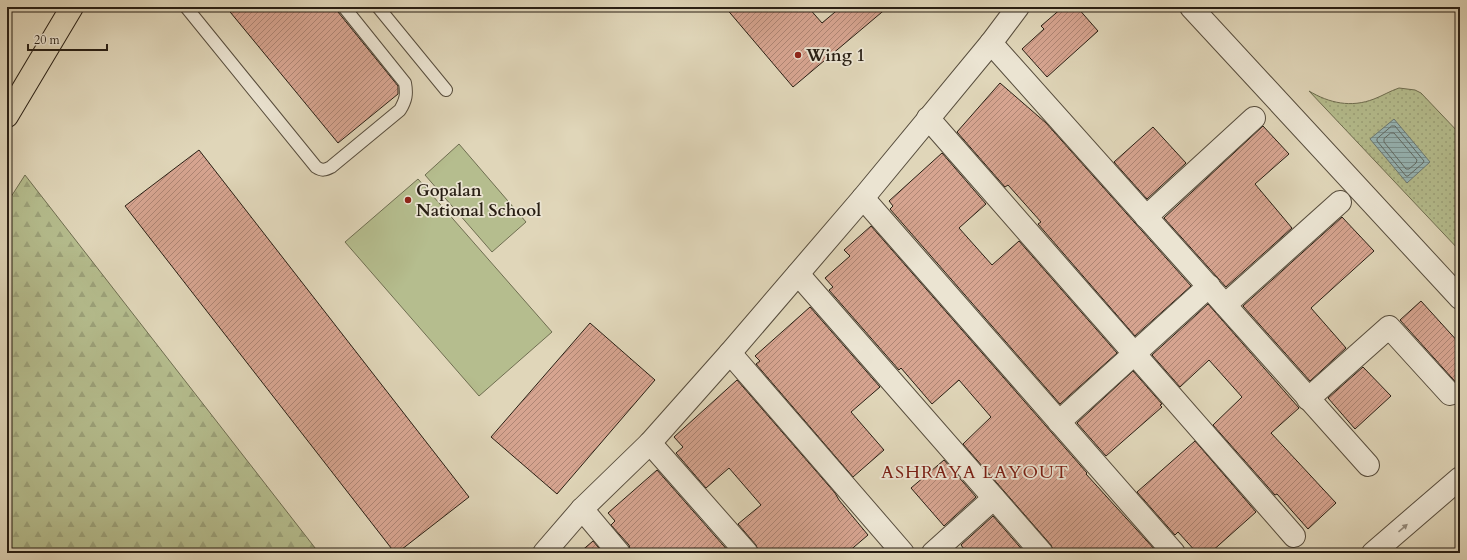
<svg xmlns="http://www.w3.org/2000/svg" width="1467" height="560" font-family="Cardo,serif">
<defs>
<pattern id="forest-firs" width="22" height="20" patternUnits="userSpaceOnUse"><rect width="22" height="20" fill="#b5bd8e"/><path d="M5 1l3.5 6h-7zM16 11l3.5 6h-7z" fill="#9ca27a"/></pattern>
<pattern id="garden-dots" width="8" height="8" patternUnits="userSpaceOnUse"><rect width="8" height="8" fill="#b5bd8e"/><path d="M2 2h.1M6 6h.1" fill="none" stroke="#9ca27a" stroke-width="1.8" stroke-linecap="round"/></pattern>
<pattern id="water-rules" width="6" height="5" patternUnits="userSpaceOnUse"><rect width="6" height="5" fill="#97b7b8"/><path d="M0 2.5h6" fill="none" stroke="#7b9494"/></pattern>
<pattern id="building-hatch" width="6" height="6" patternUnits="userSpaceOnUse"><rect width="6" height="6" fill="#d6a490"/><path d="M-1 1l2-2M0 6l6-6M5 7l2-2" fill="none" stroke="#ae8574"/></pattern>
</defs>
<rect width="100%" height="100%" fill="#e0d6b9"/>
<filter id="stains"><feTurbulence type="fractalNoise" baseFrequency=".005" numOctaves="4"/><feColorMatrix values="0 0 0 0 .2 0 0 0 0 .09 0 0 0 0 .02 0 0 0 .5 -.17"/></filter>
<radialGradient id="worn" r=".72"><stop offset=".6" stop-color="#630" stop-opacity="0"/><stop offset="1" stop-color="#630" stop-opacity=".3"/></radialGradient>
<polygon fill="url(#forest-firs)" stroke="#6f6e51" points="25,175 319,553 7,553 7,203"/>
<g fill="#b5bd8e" stroke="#6f6e51">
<polygon points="459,144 526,222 492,252 425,175"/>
<polygon points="418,179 552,332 479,396 345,242"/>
</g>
<path fill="url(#garden-dots)" stroke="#6f6e51" d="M1399,88L1415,90L1421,93L1460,134V251L1309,91C1329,103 1351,108 1374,99C1382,96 1390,91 1399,88Z"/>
<polygon fill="url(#water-rules)" stroke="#6b7a76" points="1394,119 1430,162 1407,183 1370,139"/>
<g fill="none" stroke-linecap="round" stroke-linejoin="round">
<g stroke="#606b66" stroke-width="1">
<polygon points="1392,126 1395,126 1424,161 1423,163 1408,176 1406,176 1377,141 1377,139"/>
<polygon points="1391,133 1394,133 1417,160 1416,163 1409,169 1406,169 1384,142 1384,139"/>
</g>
</g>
<g fill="url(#building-hatch)" stroke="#291f14">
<polygon points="226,7 337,7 338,12 398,86 398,94 338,143"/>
<polygon points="725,7 808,7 822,23 841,7 888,7 793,87"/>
<polygon points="1063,7 1077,7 1098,31 1047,77 1022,49 1044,29 1041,26"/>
<polygon points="1000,83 1046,123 1191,286 1135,336 1038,224 1041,222 1008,185 1005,187 957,132"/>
<polygon points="1263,126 1289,154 1255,184 1292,228 1226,287 1164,218"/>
<polygon points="1153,127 1186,163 1147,199 1114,162"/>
<polygon points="199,150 469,497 397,553 395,553 125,206"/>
<polygon points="942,153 986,204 959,228 992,265 1019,241 1117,353 1060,404 890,209 893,206 889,201"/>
<polygon points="1342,217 1374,251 1311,308 1346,348 1310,381 1243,306"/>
<polygon points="871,226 1087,473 1086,474 1156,551 1154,553 1054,553 1051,545 963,444 991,417 959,380 932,404 901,368 899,370 829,290 833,287 825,278 850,256 844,250"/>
<polygon points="1421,301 1460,344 1460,387 1400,320"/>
<polygon points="1208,304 1299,408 1271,433 1336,503 1308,529 1277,494 1275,495 1213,425 1242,397 1209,360 1180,387 1152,355"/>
<polygon points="810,307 880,387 851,412 884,450 853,477 756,364 760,361 755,356"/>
<polygon points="590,323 655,380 557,494 491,437"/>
<polygon points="1363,367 1391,396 1355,429 1328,398"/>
<polygon points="1133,371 1162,404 1160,405 1162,407 1106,456 1077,423"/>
<polygon points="737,380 835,493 839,500 868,535 847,553 759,553 756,545 738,524 761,505 729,468 706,488 676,453 683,447 674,437"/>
<polygon points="1195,441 1256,512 1210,553 1197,553 1178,532 1175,535 1137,492"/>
<polygon points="944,460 976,497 944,526 911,488"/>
<polygon points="657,470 730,553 631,553 629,545 611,525 615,521 608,513"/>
<polygon points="993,516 1025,553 967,553 961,545"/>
<polygon points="593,541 603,553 579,553"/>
</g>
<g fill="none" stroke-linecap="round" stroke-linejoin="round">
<defs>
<g id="lane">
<path d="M186,7L316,167C322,171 325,170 331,167L400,110C406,100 407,94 405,83L344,7"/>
<polyline points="378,7 446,90"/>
</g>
<g id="street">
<polyline points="1191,7 1460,298"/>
<polyline points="991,43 1368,465"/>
<polyline points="928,118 1294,536"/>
<polyline points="863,198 1174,553"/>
<polyline points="1146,217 1254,118"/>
<polyline points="798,274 1042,553"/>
<polyline points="1225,305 1340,202"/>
<polyline points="730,353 903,553"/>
<polyline points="1308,399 1389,327 1450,394"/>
<polyline points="1059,422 1209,286"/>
<polyline points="650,443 747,553"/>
<polyline points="582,509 619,553"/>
<polyline points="544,553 582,509 650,443 730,353 863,198 991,43 1018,7"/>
<polyline points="933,553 994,498"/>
<polyline points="1373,553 1460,478"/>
</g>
<polyline id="primary" points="7,116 72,7"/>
</defs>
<use href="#lane" stroke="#574d3d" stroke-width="14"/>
<use href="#street" stroke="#574d3d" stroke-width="24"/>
<use href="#primary" stroke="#291f14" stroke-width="24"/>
<use href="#lane" stroke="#ebe4d2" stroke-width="12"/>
<use href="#street" stroke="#ebe4d2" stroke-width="22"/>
<use href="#primary" stroke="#e0d6b9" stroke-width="22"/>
</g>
<defs><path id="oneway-solid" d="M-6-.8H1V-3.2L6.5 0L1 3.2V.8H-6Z"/></defs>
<use fill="#948b7c" href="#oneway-solid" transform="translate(1403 528) rotate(-41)"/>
<g fill="#8f2418" stroke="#ebe4d2" stroke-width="1.5">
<circle cx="798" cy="55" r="4"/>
<circle cx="408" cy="200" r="4"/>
</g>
<g text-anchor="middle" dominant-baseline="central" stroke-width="3.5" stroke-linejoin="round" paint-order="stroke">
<g font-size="17" font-weight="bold" fill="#291f14" stroke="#ebe4d2" text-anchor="start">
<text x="806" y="55">Wing 1</text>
<text x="416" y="190">Gopalan<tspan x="416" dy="20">National School</tspan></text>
</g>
<g font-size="18" letter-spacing="1" fill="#7a1f14" stroke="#ebe4d2">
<text x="975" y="472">ASHRAYA LAYOUT</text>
</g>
</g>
<rect width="1467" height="560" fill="none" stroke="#e0d6b9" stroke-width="24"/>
<rect x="8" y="8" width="1451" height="544" fill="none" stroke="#291f14" stroke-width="2"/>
<rect x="12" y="12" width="1443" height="536" fill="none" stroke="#291f14"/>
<path d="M28 44v6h79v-6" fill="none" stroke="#291f14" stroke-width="2"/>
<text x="34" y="44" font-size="12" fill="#291f14" stroke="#ebe4d2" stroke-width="3" paint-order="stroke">20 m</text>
<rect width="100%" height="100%" filter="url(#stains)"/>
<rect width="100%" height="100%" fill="url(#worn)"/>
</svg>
